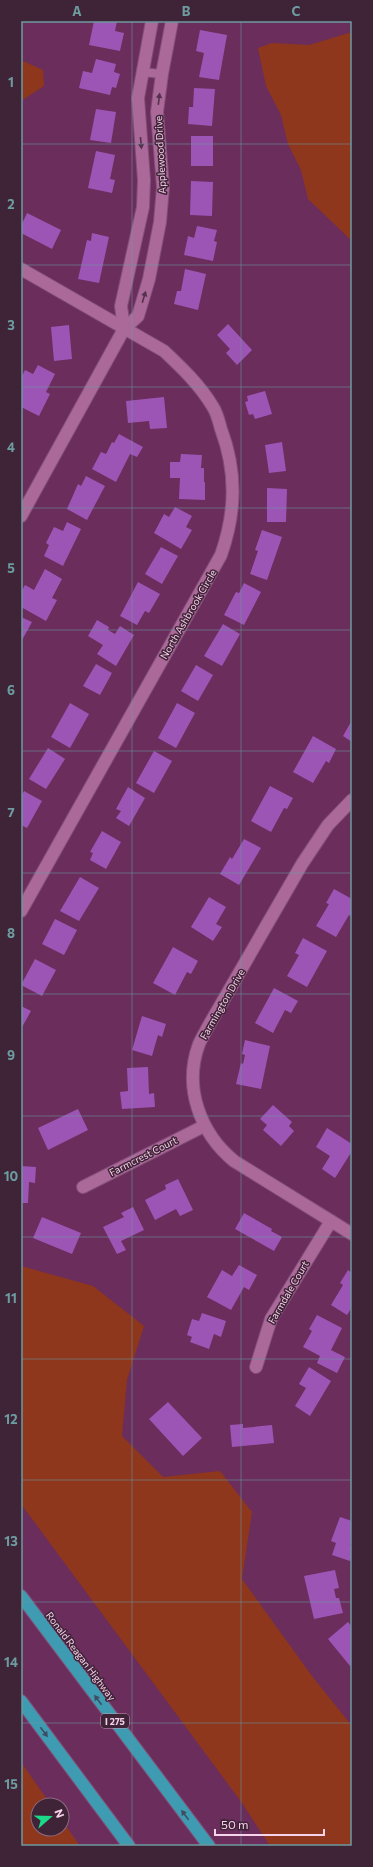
<svg xmlns="http://www.w3.org/2000/svg" width="373" height="1867" font-family="Commissioner,sans-serif">
<rect width="100%" height="100%" fill="#6a2d5c"/>
<g fill="#8f371c">
<polygon points="352,32 352,241 308,199 301,170 288,144 281,115 266,86 258,48 272,43 309,45"/>
<polygon points="21,60 43,70 44,86 21,101"/>
<polygon points="21,1266 93,1286 144,1326 127,1380 122,1436 163,1477 220,1471 252,1512 242,1579 312,1676 352,1726 352,1846 270,1846 242,1803 21,1504"/>
<polygon points="21,1762 51,1805 38,1805 38,1829 62,1829 62,1820 80,1846 21,1846"/>
</g>
<g fill="#9d55b5">
<polygon points="94,21 117,21 115,31 124,33 120,51 89,45"/>
<polygon points="200,30 227,35 219,80 199,77 204,53 196,51"/>
<polygon points="96,59 116,64 114,72 120,74 116,88 112,87 110,95 79,88 83,71 92,73"/>
<polygon points="194,88 215,89 212,126 188,124 189,107 193,107"/>
<polygon points="96,109 116,112 111,143 90,140"/>
<rect x="191" y="136" width="22" height="30"/>
<polygon points="96,151 115,155 110,179 115,180 112,193 88,188"/>
<polygon points="191,181 213,182 212,216 190,215"/>
<polygon points="27,213 61,230 52,249 21,233 21,226"/>
<polygon points="197,226 217,230 214,241 217,242 213,261 184,255 188,236 194,238"/>
<polygon points="92,233 109,237 99,283 78,279 87,240 91,241"/>
<polygon points="185,269 206,274 198,310 174,304 177,291 181,291"/>
<polygon points="228,324 252,350 237,365 226,353 230,349 217,335"/>
<polygon points="69,325 72,359 54,361 51,327"/>
<polygon points="38,365 55,374 46,392 50,394 39,416 21,407 21,378 25,370 33,374"/>
<polygon points="265,391 272,414 255,419 253,414 249,415 245,402 248,401 247,396"/>
<polygon points="164,397 167,428 150,429 149,421 128,423 126,401"/>
<polygon points="119,434 143,447 137,457 130,454 116,482 92,469 101,452 106,454 112,442 114,443"/>
<polygon points="282,442 286,471 269,473 265,445"/>
<polygon points="181,454 202,455 201,468 204,468 204,482 205,482 205,500 179,499 180,478 170,478 170,462 180,462"/>
<polygon points="86,476 105,486 87,520 67,509 78,484 81,486"/>
<polygon points="267,488 287,489 286,522 267,522"/>
<polygon points="175,507 192,516 186,527 192,530 181,549 154,533 164,514 169,517"/>
<polygon points="67,522 81,529 63,566 44,556 49,545 46,543 54,527 63,531"/>
<polygon points="262,530 282,537 267,580 250,574 258,551 255,550"/>
<polygon points="161,547 178,556 162,584 145,574"/>
<polygon points="45,569 62,579 52,598 57,600 46,621 21,607 21,592 25,585 34,590"/>
<polygon points="138,582 160,594 149,613 145,611 137,625 120,616"/>
<polygon points="244,583 261,592 244,625 224,615 236,592 239,593"/>
<polygon points="21,617 32,622 21,642"/>
<polygon points="97,620 109,627 108,630 115,634 120,626 134,635 116,666 97,654 103,645 88,636"/>
<polygon points="223,624 240,634 222,666 204,656"/>
<polygon points="96,664 112,673 100,695 83,686"/>
<polygon points="196,665 213,675 198,701 181,691"/>
<polygon points="70,703 89,714 70,748 51,737"/>
<polygon points="177,703 195,713 176,748 158,738"/>
<polygon points="352,720 352,742 343,736"/>
<polygon points="313,736 336,749 329,763 326,761 313,783 293,772"/>
<polygon points="48,748 65,759 46,789 29,779"/>
<polygon points="154,751 172,761 154,793 136,783"/>
<polygon points="270,786 293,798 287,809 284,808 271,832 251,821"/>
<polygon points="128,787 145,798 129,826 116,818 121,811 116,809"/>
<polygon points="24,791 42,801 27,828 21,825 21,797"/>
<polygon points="102,831 121,842 106,869 90,860 93,853 90,852"/>
<polygon points="244,839 261,848 239,885 220,874 230,857 232,859"/>
<polygon points="80,877 99,888 79,921 60,911"/>
<polygon points="334,889 352,899 352,917 349,915 336,937 316,926 329,904 326,903"/>
<polygon points="209,897 226,907 216,924 222,927 213,941 191,927"/>
<polygon points="55,919 77,930 64,955 42,944"/>
<polygon points="303,938 327,951 307,987 287,976 299,955 295,953"/>
<polygon points="173,947 198,961 191,974 187,972 175,995 153,983"/>
<polygon points="35,959 56,970 42,996 21,985"/>
<polygon points="274,988 298,1001 291,1013 285,1010 273,1033 255,1023"/>
<polygon points="21,1006 31,1011 21,1029"/>
<polygon points="142,1016 166,1024 162,1037 158,1035 152,1056 132,1050"/>
<polygon points="245,1040 270,1046 261,1089 236,1084 241,1063 243,1064 245,1055 242,1054"/>
<polygon points="148,1067 149,1094 154,1093 155,1107 122,1109 120,1092 128,1091 127,1068"/>
<polygon points="273,1105 292,1122 289,1126 294,1131 281,1146 263,1130 267,1125 260,1119"/>
<polygon points="78,1109 88,1130 48,1150 38,1128"/>
<polygon points="327,1128 352,1144 352,1151 335,1178 322,1169 330,1156 316,1147"/>
<polygon points="21,1166 36,1167 35,1183 29,1182 28,1203 21,1203"/>
<polygon points="178,1179 193,1210 180,1216 176,1209 155,1220 145,1200 166,1189 165,1185"/>
<polygon points="133,1207 144,1230 121,1241 126,1250 117,1254 103,1227 124,1217 121,1213"/>
<polygon points="244,1213 272,1229 271,1231 282,1237 274,1251 235,1229"/>
<polygon points="42,1217 81,1233 72,1254 33,1238"/>
<polygon points="239,1265 257,1275 249,1290 244,1287 231,1310 207,1297 222,1270 232,1276"/>
<polygon points="348,1270 352,1273 352,1307 347,1315 331,1305 343,1285 340,1283"/>
<polygon points="202,1313 226,1321 221,1337 214,1334 209,1349 190,1342 192,1337 187,1335 192,1319 199,1321"/>
<polygon points="317,1315 342,1328 331,1350 345,1357 337,1373 317,1363 320,1356 303,1347 312,1331 309,1329"/>
<polygon points="309,1367 331,1381 310,1416 295,1406 306,1388 299,1384"/>
<polygon points="168,1402 202,1438 183,1456 149,1419"/>
<polygon points="243,1424 243,1428 272,1425 274,1443 232,1447 230,1425"/>
<polygon points="340,1517 352,1521 352,1539 350,1545 352,1546 352,1555 350,1561 332,1555 336,1543 331,1541"/>
<polygon points="335,1570 339,1588 334,1589 336,1598 339,1598 343,1613 314,1619 304,1576"/>
<polygon points="348,1622 352,1627 352,1664 350,1666 328,1639"/>
</g>
<g fill="none" stroke-linecap="round" stroke-linejoin="round">
<defs>
<polyline id="lane" points="142,72 162,74"/>
<g id="street">
<path d="M21,269L164,351C182,368 200,385 213,407C217,413 219,422 221,429C237,472 236,512 221,555L21,911"/>
<polyline points="124,329 121,306 143,207 144,180 138,98 152,21"/>
<polyline points="21,516 124,329 138,316 149,279 160,222 163,187 157,112 162,74 172,21"/>
<path d="M352,800L328,825L302,864L209,1025C206,1031 202,1037 199,1044C183,1087 200,1133 234,1161L352,1234"/>
<polyline points="83,1187 204,1126"/>
<polyline points="256,1367 271,1319 331,1221"/>
</g>
<g id="highway">
<polyline points="21,1596 209,1846"/>
<polyline points="21,1701 129,1846"/>
</g>
</defs>
<use href="#lane" stroke="#834f77" stroke-width="10"/>
<use href="#street" stroke="#834f77" stroke-width="14"/>
<use href="#highway" stroke="#834f77" stroke-width="14"/>
<use href="#lane" stroke="#ab699a" stroke-width="8"/>
<use href="#street" stroke="#ab699a" stroke-width="12"/>
<use href="#highway" stroke="#3e9bb2" stroke-width="12"/>
</g>
<defs><path id="oneway-solid" d="M-6-.8H1V-3.2L6.5 0L1 3.2V.8H-6Z"/></defs>
<g fill="#55314b">
<use href="#oneway-solid" transform="translate(159 99) rotate(-83)"/>
<use href="#oneway-solid" transform="translate(141 143) rotate(85)"/>
<use href="#oneway-solid" transform="translate(144 297) rotate(-73)"/>
</g>
<g fill="#3f4d62">
<use href="#oneway-solid" transform="translate(98 1700) rotate(-127)"/>
<use href="#oneway-solid" transform="translate(44 1732) rotate(53)"/>
<use href="#oneway-solid" transform="translate(185 1815) rotate(-127)"/>
</g>
<path fill="none" stroke="#6c9ba0" stroke-width="1" stroke-opacity="0.55" d="M132,21V1846M241,21V1846M21,144H352M21,265H352M21,387H352M21,508H352M21,630H352M21,751H352M21,873H352M21,994H352M21,1116H352M21,1237H352M21,1359H352M21,1480H352M21,1602H352M21,1723H352"/>
<g text-anchor="middle" dominant-baseline="central" stroke-width="3" stroke-linejoin="round" paint-order="stroke">
<rect fill="#3f2337" stroke="#c09eb5" stroke-width="1" x="101" y="1714" width="28" height="14" rx="3"/>
<g font-size="9" font-weight="bold" fill="#f7d2eb">
<text x="115" y="1721">I 275</text>
</g>
<g font-size="10" fill="#f7d2eb" stroke="#3f2337">
<text transform="translate(160 155) rotate(-93)">Applewood Drive</text>
<text transform="translate(188 614) rotate(-60)">North Ashbrook Circle</text>
<text transform="translate(222 1004) rotate(-60)">Farmington Drive</text>
<text transform="translate(143 1156) rotate(-27)">Farmcrest Court</text>
<text transform="translate(288 1292) rotate(-60)">Farmdale Court</text>
<text transform="translate(81 1656) rotate(53)">Ronald Reagan Highway</text>
</g>
</g>
<rect width="373" height="1867" fill="none" stroke="#3f2337" stroke-width="44"/>
<g transform="translate(50 1817) rotate(70)"><circle r="19" fill="#3f2337" stroke="#89697f"/>
<path d="M0-3L7 15L0 10L-7 15Z" fill="#1bd988"/>
<text y="-6" font-size="11" font-weight="bold" text-anchor="middle" fill="#f7d2eb">N</text>
</g>
<path d="M215 1829v6h109v-6" fill="none" stroke="#f7d2eb" stroke-width="2"/>
<text x="221" y="1829" font-size="12" fill="#f7d2eb" stroke="#3f2337" stroke-width="3" paint-order="stroke">50 m</text>
<rect x="22" y="22" width="329" height="1823" fill="none" stroke="#6c9ba0" stroke-width="1.5"/>
<g font-size="13" text-anchor="middle" font-weight="bold" fill="#6c9ba0">
<text x="77" y="16">A</text>
<text x="186" y="16">B</text>
<text x="296" y="16">C</text>
<text x="11" y="87">1</text>
<text x="11" y="209">2</text>
<text x="11" y="330">3</text>
<text x="11" y="452">4</text>
<text x="11" y="573">5</text>
<text x="11" y="695">6</text>
<text x="11" y="817">7</text>
<text x="11" y="938">8</text>
<text x="11" y="1060">9</text>
<text x="11" y="1181">10</text>
<text x="11" y="1303">11</text>
<text x="11" y="1424">12</text>
<text x="11" y="1546">13</text>
<text x="11" y="1667">14</text>
<text x="11" y="1789">15</text>
</g>
</svg>
